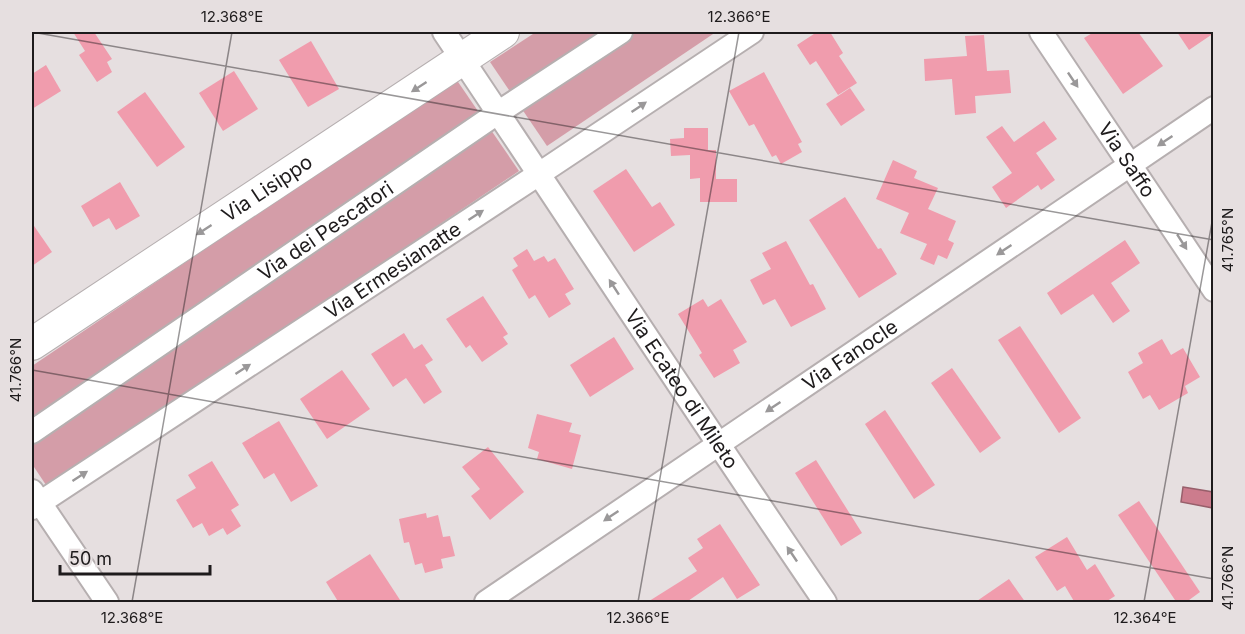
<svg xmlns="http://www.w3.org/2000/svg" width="1245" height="634" font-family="Inter,sans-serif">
<rect width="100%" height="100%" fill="#e6dfe0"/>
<g fill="#d49da8">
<polygon points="536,32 716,32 547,146 490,62"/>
<polygon points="456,79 519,171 48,488 32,464 32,366"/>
</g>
<polygon fill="#cc7c8d" stroke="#985f6b" stroke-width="1.5" points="1183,487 1213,492 1213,508 1181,502"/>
<g fill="#f09cad">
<polygon points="73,32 94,32 112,59 107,62 112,72 97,82 79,55 85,51"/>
<polygon points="817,32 830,32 843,53 839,56 857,83 838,95 816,61 810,65 797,45"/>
<polygon points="1094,32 1138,32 1163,66 1123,94 1084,38"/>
<polygon points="1177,32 1214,32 1214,33 1189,50"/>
<polygon points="984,35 987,71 1009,70 1011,93 975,96 976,113 955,115 952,79 925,81 924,59 967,56 965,36"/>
<polygon points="311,41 339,89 308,107 279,60"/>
<polygon points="46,65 61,91 32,109 32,74"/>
<polygon points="234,71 258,109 223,131 199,93"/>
<polygon points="764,72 802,142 798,144 802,152 781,164 776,155 772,157 754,124 749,126 729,91"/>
<polygon points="850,88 865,110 841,126 826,104"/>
<polygon points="145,92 185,147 157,167 117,112"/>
<polygon points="1044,121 1057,139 1036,153 1055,180 1041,190 1038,185 1006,208 992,187 1012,173 986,137 1002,126 1014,142"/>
<polygon points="684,128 708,128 708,150 716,150 716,179 737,179 737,202 700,202 700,178 690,179 690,155 671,156 670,139 684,138"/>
<polygon points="893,160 917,171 914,178 938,188 928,209 956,221 948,240 954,243 947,259 938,255 934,265 920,259 927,244 900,233 909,213 876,199"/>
<polygon points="626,169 652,207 660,202 675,225 634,252 593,191"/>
<polygon points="120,182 140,216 116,230 109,218 93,227 81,206"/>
<polygon points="845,197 878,249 881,248 897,274 859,298 809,220"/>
<polygon points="32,223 52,252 32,266"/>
<polygon points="1125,240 1140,263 1111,283 1130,311 1113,323 1093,294 1061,315 1047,293"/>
<polygon points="786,241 810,285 813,284 826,309 791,327 775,299 763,305 750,280 771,269 762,253"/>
<polygon points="527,249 534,261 544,256 548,262 555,258 574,289 565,294 571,304 549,318 535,295 529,299 512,270 518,266 513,258"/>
<polygon points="483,296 508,334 503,337 508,344 482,362 470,345 466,348 446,319"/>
<polygon points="703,299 708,307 721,299 747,342 733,350 740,363 714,378 699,355 702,353 678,314"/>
<polygon points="1020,326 1081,418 1059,433 998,340"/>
<polygon points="404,333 414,349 422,344 433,360 425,365 442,392 424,404 406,378 393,387 371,354"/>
<polygon points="614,337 634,369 590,397 570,365"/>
<polygon points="1162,339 1171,355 1183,348 1200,377 1185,386 1188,393 1159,410 1150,395 1143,399 1128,372 1143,363 1138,353"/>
<polygon points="952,368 1001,438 980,453 931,383"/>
<polygon points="342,370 370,409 327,439 300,399"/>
<polygon points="885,410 935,485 914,499 865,424"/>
<polygon points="537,414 572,423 569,432 581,435 572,469 537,459 539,452 528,448"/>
<polygon points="279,421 318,486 291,502 274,473 264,479 242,443"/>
<polygon points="488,447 524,492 490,520 471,496 480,489 462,467"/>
<polygon points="816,460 862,533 841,546 795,473"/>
<polygon points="212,461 239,505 231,510 241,526 227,535 223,528 209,536 202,523 193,528 176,500 196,488 188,475"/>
<polygon points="1139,501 1200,592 1185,603 1177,603 1118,515"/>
<polygon points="426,513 427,518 438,515 443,537 450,536 455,556 441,559 443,568 425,573 422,563 415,565 409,542 404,543 399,519"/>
<polygon points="720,524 760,585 737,599 723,577 685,603 646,603 697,571 688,558 703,548 697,539"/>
<polygon points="1067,537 1087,570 1095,564 1115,596 1104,603 1075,603 1065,586 1057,591 1035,557"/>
<polygon points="370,554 402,603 339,603 326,582"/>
<polygon points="1009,579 1026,603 974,603"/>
</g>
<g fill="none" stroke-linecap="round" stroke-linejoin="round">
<defs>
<g id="street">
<path id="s1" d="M444,32C571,221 696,413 825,602"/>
<path id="s2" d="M1041,32L1214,290"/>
<path id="s3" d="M32,432L499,112L621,32"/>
<polyline points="32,491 107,602"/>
<path id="s4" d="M32,508L539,174L752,32"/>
<path id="s5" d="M486,602L1214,108"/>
</g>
<g id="secondary">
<path id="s6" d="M32,344L503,32"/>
</g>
</defs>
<use href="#street" stroke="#b6afb0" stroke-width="26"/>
<use href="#secondary" stroke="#b6afb0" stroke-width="34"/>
<use href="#street" stroke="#fff" stroke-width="22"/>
<use href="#secondary" stroke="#fff" stroke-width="32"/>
</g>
<defs><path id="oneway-solid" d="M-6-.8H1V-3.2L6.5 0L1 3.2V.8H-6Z" transform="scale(1.5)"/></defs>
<g fill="#9a9899">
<use href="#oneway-solid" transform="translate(1073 80) rotate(56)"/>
<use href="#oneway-solid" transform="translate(419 87) rotate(147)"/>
<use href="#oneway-solid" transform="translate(639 107) rotate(-34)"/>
<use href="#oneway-solid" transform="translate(1165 141) rotate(146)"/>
<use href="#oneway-solid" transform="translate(476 215) rotate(-33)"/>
<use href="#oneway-solid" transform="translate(204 230) rotate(147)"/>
<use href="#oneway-solid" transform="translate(1182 242) rotate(57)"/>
<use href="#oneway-solid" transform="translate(1004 250) rotate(146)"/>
<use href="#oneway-solid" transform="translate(614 287) rotate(-123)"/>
<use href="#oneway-solid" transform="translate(243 369) rotate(-33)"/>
<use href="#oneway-solid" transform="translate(773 407) rotate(146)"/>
<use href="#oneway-solid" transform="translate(80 476) rotate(-33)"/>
<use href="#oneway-solid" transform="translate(611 516) rotate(146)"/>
<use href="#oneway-solid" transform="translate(792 554) rotate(-124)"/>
</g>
<path fill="none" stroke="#1e1b1c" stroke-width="1.5" stroke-opacity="0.45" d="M32,32L1214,240M32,370L1214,579M132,602L232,32M638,602L739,32M1144,602L1214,211"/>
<g text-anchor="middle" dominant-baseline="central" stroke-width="5" stroke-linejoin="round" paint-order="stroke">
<g font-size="20" fill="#1e1b1c" stroke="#e6dfe0">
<text stroke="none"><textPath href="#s2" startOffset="154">Via Saffo</textPath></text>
<text stroke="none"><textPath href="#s6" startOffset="282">Via Lisippo</textPath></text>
<text stroke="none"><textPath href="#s3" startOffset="356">Via dei Pescatori</textPath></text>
<text stroke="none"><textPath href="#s4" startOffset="432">Via Ermesianatte</textPath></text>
<text stroke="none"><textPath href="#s5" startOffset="440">Via Fanocle</textPath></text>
<text stroke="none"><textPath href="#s1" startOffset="429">Via Ecateo di Mileto</textPath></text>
</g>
</g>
<rect width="1245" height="634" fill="none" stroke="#e6dfe0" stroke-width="66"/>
<path d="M60 565v9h150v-9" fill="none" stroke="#1e1b1c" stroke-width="3"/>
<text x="69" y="565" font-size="18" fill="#1e1b1c" stroke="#e6dfe0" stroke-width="4.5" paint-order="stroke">50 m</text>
<rect x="33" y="33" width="1179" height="568" fill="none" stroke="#1e1b1c" stroke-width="2"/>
<g font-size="15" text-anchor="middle" fill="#1e1b1c">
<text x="232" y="22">12.368°E</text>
<text x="739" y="22">12.366°E</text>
<text transform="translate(1228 240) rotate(-90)" y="5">41.765°N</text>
<text transform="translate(16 370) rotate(-90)" y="5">41.766°N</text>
<text transform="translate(1228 578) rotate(-90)" y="5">41.766°N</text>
<text x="132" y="623">12.368°E</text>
<text x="638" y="623">12.366°E</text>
<text x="1145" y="623">12.364°E</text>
</g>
</svg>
